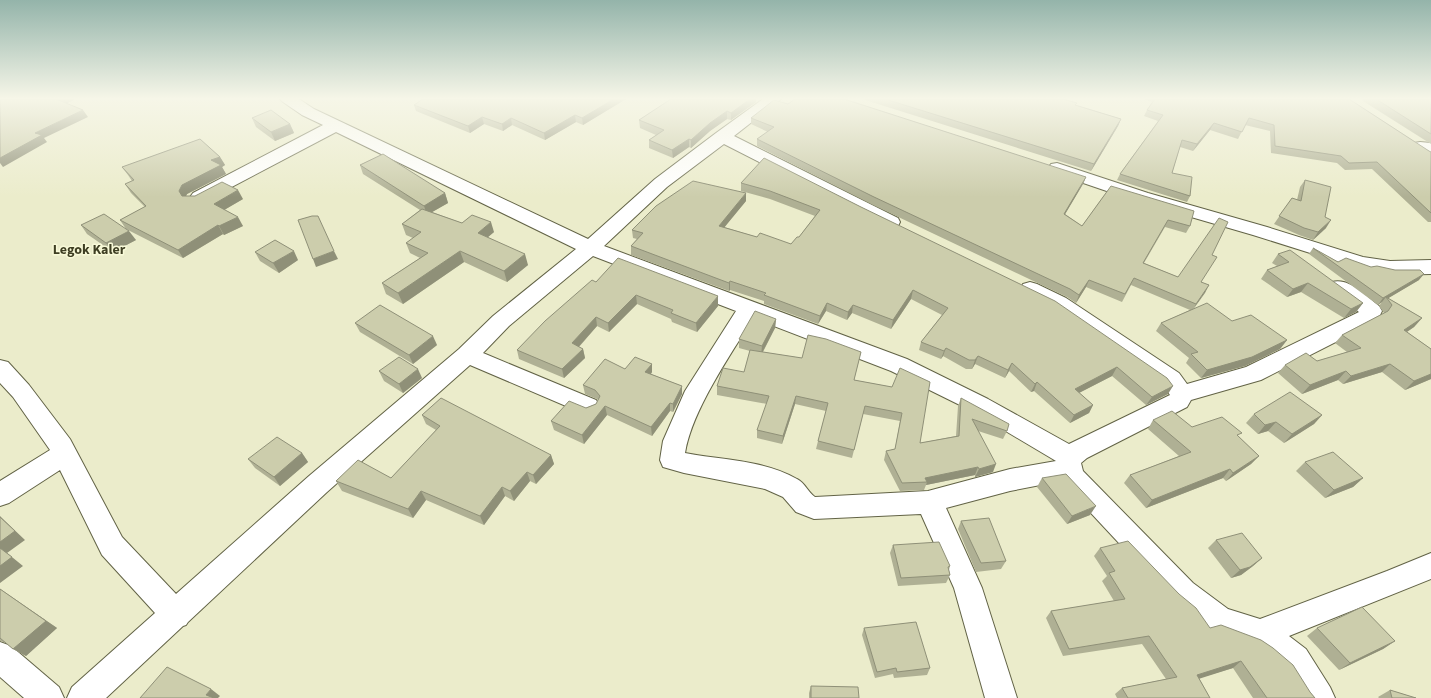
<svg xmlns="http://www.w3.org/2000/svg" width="1431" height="698" font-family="'Source Sans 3',sans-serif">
<rect width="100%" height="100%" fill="#ebeccb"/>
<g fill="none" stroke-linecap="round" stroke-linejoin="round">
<defs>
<g id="minor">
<path d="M280,99H299L314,109L588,239L655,179L716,133L763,99H781L734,136L898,218L900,222L898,226L891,228L884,226L724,144L667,187L604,246L907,359L988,399L1069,444L1170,395L1163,385L1052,308L1023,294L1020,289L1023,284L1030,282L1037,284L1066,298L1179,373L1187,384L1246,367L1359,312L1332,292L1329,287L1332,282C1349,277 1366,296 1379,306L1382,311L1377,321L1261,380L1191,400L1187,407L1087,458L1081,463L1083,471L1193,583L1228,609L1260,619L1387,571L1431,553V579L1289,636L1306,649L1330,687L1335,698H1301L1284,671L1265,654L1253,646L1237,641L1208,629L1173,601L1061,481L1010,491L946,508L982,588L1017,698H985L954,588L921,514L814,519L796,512L783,497L765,489L684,473L663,467L660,460L663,441L685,391L736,311L593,256L509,326L483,353L596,400L600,406L596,412L588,415L580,412L470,365L327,492L188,622L186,625L183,626L106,698H67L72,687L155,613L102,555L60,470L9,503L0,506V481L50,450L13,397L0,383V360L8,362L29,385L70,439L122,537L176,594L309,476L459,349L493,316L576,249L336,132L205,201L199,202L193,201L190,197L193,193L323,125L302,115L283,102ZM753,318L891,371L972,411L1056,461L1010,469L928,491L815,497C808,492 805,483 797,479C764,460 722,460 685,453C692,410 730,356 753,318Z"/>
<polygon points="1420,142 1431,143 1431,153 1414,151 1412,147 1414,143"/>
<polygon points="1057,163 1148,193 1267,227 1363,257 1390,261 1431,260 1431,274 1390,275 1361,269 1253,235 1136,201 1051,172 1048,168 1051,164"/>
<polygon points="0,642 11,646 59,687 64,698 24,698 0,677"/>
</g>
</defs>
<use href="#minor" stroke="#626346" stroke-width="2"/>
<use href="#minor" fill="#fff" fill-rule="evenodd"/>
</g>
<g fill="#afb094">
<polygon points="423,99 626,99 583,125 576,122 545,140 512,125 503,131 484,124 470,133 416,111 414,105"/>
<polygon points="671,99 756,99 756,102 731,120 727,119 710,131 691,148 689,147 673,158 649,148 649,140 656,135 640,128 639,120"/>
<polygon points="862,99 1063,99 1076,105 1121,119 1118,126 1091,171"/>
<polygon points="1144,99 1349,99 1429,151 1431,152 1431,222 1428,222 1372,169 1345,170 1337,163 1271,153 1270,131 1245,125 1238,139 1210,130 1193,151 1180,147 1172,173 1190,196 1187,202 1117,180 1120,174 1158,121 1144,116 1147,110 1152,102"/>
<polygon points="1362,99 1431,99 1431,144 1363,101"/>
<polygon points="788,104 1086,177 1083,184 1065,214 1082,226 1111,186 1190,226 1186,233 1165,227 1144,263 1178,277 1212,255 1201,282 1209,285 1193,309 1232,321 1287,340 1280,349 1245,366 1201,378 1186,363 1189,358 1156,331 1161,323 1190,310 1131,285 1122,302 1086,287 1076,303 1067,297 873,205 757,146 757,139 768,132 751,124 751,118"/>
<polygon points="252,118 290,124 294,133 275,141 256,127"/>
<polygon points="220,157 225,165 222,167 226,174 187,194 186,196 243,199 224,210 243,226 224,235 223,234 183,258 126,229 120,220 145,207 131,193 125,184 132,181 128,175 122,167"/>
<polygon points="764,158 1168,394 1146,405 1112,376 1079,393 1093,405 1089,413 1070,423 1034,391 1031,392 1009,371 1005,378 975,364 972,369 966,369 943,356 941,359 919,350 921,342 942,315 911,299 891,329 852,313 847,320 826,311 818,324 764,304 764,301 730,290 729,291 631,255 631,246 637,239 633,238 632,230 746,201 724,227 757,237 791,244 799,237 815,216 770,199 741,191 741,183"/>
<polygon points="360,165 445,193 448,203 432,212 462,223 494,232 488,237 528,265 507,282 464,262 403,304 386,294 382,283 420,258 410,253 406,243 413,238 406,235 402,224 420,210 363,174"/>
<polygon points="1305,180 1325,217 1326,228 1313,240 1299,235 1274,224 1292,198 1297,200 1300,187"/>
<polygon points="81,225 136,240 113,252 87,234"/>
<polygon points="1313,248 1338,262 1371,267 1419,280 1388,298 1422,318 1414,327 1407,332 1431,349 1431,379 1405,390 1382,372 1343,384 1338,380 1302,394 1278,373 1285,365 1317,361 1347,352 1335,343 1342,335 1384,313 1379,306 1382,302 1378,305 1309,254"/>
<polygon points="255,252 298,260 279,273 260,261"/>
<polygon points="1278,254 1363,303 1356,312 1344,318 1301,292 1287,297 1261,279 1267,270 1277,266 1272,263"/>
<polygon points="596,282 718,306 697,332 672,322 671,319 637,304 609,332 597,326 579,347 583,349 585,358 564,378 519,359 517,350"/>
<polygon points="776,319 775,328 763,352 802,358 861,352 854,380 892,387 920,443 956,436 958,406 961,398 1007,431 1003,439 978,431 993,472 975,477 975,475 926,485 924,490 900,491 884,460 886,451 895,449 900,421 863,414 852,458 816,449 818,441 826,411 795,404 782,444 757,438 757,430 767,404 717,395 717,386 744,372 750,351 739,348 739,339"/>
<polygon points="355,323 437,345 413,364 360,332"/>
<polygon points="652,364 652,372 651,374 682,386 682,394 673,412 670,411 652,436 607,415 584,444 554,430 551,421 596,404 598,400 597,399 585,394 583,385 625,369"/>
<polygon points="379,371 422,378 403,393 384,381"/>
<polygon points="1254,414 1322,415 1314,424 1284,443 1268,431 1258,434 1246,423"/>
<polygon points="422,415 551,455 554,464 536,484 530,481 514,501 505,496 484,525 426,500 413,518 342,491 336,481 391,478 436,430 426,424"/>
<polygon points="1153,420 1192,427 1239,437 1259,456 1251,464 1226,481 1223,478 1146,508 1124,483 1130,475 1179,456 1148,429"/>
<polygon points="302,453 308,462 280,486 255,468 248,459"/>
<polygon points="1305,462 1363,478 1353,487 1325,498 1296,471"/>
<polygon points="1042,478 1090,515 1067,524 1037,487"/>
<polygon points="961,521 1006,561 1001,569 976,572 958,529"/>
<polygon points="1216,540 1262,558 1253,566 1241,575 1231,578 1208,548"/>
<polygon points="893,545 950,566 949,570 950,575 946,583 898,586 890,553"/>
<polygon points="1100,548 1210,628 1310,692 1315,698 1253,698 1233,668 1199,678 1210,698 1117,698 1115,694 1122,688 1166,679 1142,644 1063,656 1046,618 1051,611 1114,601 1102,581 1107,576 1094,556"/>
<polygon points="0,589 57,628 26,656 13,649 6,643 0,641"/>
<polygon points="864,628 930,668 927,675 894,678 893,674 875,678 862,635"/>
<polygon points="1317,628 1395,641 1383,649 1339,670 1307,636"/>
<polygon points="811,686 859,698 809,698 809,693"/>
<polygon points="1390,690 1416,698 1379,698 1378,697"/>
</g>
<g fill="#8f9078">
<polygon points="56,99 73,99 74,100 61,106"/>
<polygon points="614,99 626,99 583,125 582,118"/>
<polygon points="750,99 756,99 756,102 731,120 731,113"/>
<polygon points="83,110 88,117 44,138 47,142 3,167 0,163 0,158 35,133"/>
<polygon points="727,111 727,119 710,131 691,148 691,140 710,123"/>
<polygon points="575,115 576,122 545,140 544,133"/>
<polygon points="482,117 484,124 470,133 468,126"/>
<polygon points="511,118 512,125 503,131 502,124"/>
<polygon points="1121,119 1118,126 1091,171 1094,164"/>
<polygon points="1214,123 1210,130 1193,151 1197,144"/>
<polygon points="290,124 294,133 275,141 271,132"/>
<polygon points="689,139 689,147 673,158 672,150"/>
<polygon points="220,157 225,165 222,167 226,174 187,194 184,200 179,191 182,185 211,160"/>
<polygon points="1086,177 1083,184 1061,221 1064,214"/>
<polygon points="238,190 243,199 219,213 214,204"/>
<polygon points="445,193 448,203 427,215 424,206"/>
<polygon points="746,193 746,201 719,234 719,226"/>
<polygon points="238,217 243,226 224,235 219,226"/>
<polygon points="1331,220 1326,228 1313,240 1318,232"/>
<polygon points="491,222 494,232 481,243 478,233"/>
<polygon points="218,225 223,234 183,258 178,250"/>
<polygon points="129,231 136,240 113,252 106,243"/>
<polygon points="294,251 298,260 279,273 273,263"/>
<polygon points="334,251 338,259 316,267 313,259"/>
<polygon points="460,251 464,262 403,304 398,293"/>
<polygon points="525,254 528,265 507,282 504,271"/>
<polygon points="1424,274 1419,280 1387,299 1386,297 1382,302 1378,305 1383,298"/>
<polygon points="1089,280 1086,287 1076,303 1079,295"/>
<polygon points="730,281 730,290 729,291 729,283"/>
<polygon points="1308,283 1301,292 1287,297 1293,289"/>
<polygon points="1209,285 1205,293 1192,311 1196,304"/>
<polygon points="913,290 911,299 891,329 893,320"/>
<polygon points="636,295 637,304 609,332 608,323"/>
<polygon points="718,296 718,306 697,332 696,323"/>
<polygon points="827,303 826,311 818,324 820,316"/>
<polygon points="1363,303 1356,312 1344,318 1351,309"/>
<polygon points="853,305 852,313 847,320 848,312"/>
<polygon points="596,317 597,326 574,352 572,343"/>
<polygon points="1422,318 1414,327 1396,339 1404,330"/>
<polygon points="776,319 775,328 761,355 762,346"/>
<polygon points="433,336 437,345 413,364 409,355"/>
<polygon points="1287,340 1280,349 1245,366 1201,378 1207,370"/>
<polygon points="946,348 943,356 941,359 944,351"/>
<polygon points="583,349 585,358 564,378 562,369"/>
<polygon points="978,356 975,364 972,369 975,360"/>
<polygon points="1012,363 1009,371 1005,378 1008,370"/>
<polygon points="652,364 652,372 646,381 645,372"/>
<polygon points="1390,364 1382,372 1343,384 1351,376"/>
<polygon points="1117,367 1112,376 1071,397 1075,389"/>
<polygon points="418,369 422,378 403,393 399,384"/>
<polygon points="1346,371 1338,380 1302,394 1310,385"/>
<polygon points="1431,374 1431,379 1405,390 1414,381"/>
<polygon points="1037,382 1034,391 1031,392 1035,384"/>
<polygon points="682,386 682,394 673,412 673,404"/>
<polygon points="1173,386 1168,394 1146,405 1152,397"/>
<polygon points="796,396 795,404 782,444 783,436"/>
<polygon points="670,403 670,411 652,436 651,427"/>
<polygon points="1093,405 1089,413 1070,423 1074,415"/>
<polygon points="605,406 607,415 584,444 582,435"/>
<polygon points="1322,415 1314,424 1284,443 1292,434"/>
<polygon points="1276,422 1268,431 1258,434 1265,425"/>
<polygon points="302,453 308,462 280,486 274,477"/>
<polygon points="551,455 554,464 536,484 533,475"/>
<polygon points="1259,456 1251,464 1226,481 1233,473"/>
<polygon points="996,464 993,472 975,477 979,469"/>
<polygon points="978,467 975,475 926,485 927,482 925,478"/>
<polygon points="1230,469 1223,478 1146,508 1152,500"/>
<polygon points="527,472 530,481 514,501 510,491"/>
<polygon points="1363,478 1353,487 1325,498 1334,490"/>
<polygon points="502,487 505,496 484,525 480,516"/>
<polygon points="421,491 426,500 413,518 408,509"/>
<polygon points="1096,506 1090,515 1067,524 1072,516"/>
<polygon points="0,516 5,521 25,540 7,553 23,566 0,583"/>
<polygon points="1262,558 1253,566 1241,575 1231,578 1240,570"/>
<polygon points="0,589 57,628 26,656 13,649"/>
<polygon points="1395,641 1383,649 1339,670 1350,663"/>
<polygon points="1241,661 1233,668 1189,682 1197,675"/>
<polygon points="211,689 220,696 218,698 211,698 206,695"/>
</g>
<g fill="#cccdac" stroke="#8f9078">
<polygon points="0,99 56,99 83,110 35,133 42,135 0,158"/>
<polygon points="423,99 614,99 582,118 575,115 544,133 511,118 502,124 482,117 468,126 414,105"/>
<polygon points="671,99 750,99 731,113 727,111 710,123 691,140 689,139 672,150 649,140 664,130 639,120"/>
<polygon points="795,99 844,99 1086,177 1064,214 1082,226 1111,186 1194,211 1190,226 1168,220 1143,263 1178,277 1219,218 1228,222 1212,255 1217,257 1201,282 1209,285 1196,304 1134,278 1125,294 1089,280 1079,295 1070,289 874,197 757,139 774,127 751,118 774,100 788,104"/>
<polygon points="885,99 1063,99 1077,103 1075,105 1121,119 1094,164"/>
<polygon points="1155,99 1349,99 1429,151 1431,152 1431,213 1377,162 1349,163 1341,156 1275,146 1274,125 1249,118 1242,132 1214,123 1197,144 1182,140 1172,173 1192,177 1190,196 1120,174 1163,115 1147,110"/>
<polygon points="1376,99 1431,99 1431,134"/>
<polygon points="271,110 290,124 271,132 252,118"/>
<polygon points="200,139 220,157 211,160 221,165 182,185 179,191 182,196 195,196 222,182 238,190 214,204 238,217 219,226 218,225 178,250 120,220 146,206 125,184 134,180 122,167"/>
<polygon points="383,154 445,193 424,206 360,165"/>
<polygon points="764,158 861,207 1055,301 1167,378 1173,386 1152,397 1117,367 1075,389 1093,405 1074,415 1037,382 1035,384 1012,363 1008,370 978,356 975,360 969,360 946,348 944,351 921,342 948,308 913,290 893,320 853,305 848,312 827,303 820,316 764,295 766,293 730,281 729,283 631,246 643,233 632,230 656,206 693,181 746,193 719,226 757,237 760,233 791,244 797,237 799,237 820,210 770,191 741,183"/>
<polygon points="1305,180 1331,187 1325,217 1331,220 1318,232 1304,228 1279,216 1292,198 1301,201"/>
<polygon points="422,209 462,223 472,215 491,222 478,233 525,254 504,271 460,251 398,293 382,283 428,253 406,243 421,232 402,224"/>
<polygon points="104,214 129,231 106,243 81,225"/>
<polygon points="312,216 318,216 334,251 313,259 298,220"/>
<polygon points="275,240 294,251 273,263 255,252"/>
<polygon points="1313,248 1338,262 1346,258 1371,267 1377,266 1395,270 1420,270 1424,274 1383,298"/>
<polygon points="1290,250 1363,303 1351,309 1308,283 1293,289 1267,270 1289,262 1278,254"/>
<polygon points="618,258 718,296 696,323 671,313 673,310 636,295 608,323 596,317 572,343 583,349 562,369 517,350 545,321 592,280 596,282"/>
<polygon points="1386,297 1422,318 1404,330 1431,349 1431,374 1414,381 1390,364 1351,376 1346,371 1310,385 1285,365 1306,353 1317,361 1361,348 1342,335 1388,311 1392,305"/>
<polygon points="1207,303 1232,321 1251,315 1287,340 1252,357 1207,370 1191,354 1198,352 1161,323"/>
<polygon points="380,305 433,336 409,355 355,323"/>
<polygon points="755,311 776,319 762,346 739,339"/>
<polygon points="808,335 826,339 861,352 854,380 892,387 900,368 930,382 920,443 959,436 961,398 1009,424 1007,431 972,419 996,464 979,469 978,467 925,478 927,482 902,483 886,451 895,449 902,413 865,406 854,450 818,441 828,403 796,396 783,436 757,430 769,396 717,386 723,368 744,372 750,350 802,358"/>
<polygon points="399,357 418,369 399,384 379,371"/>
<polygon points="635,357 652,364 645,372 682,386 673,404 670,403 651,427 605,406 582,435 551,421 569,401 586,408 596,404 600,396 595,390 583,385 605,359 625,369"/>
<polygon points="1290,392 1322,415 1292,434 1276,422 1265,425 1254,414"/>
<polygon points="441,398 551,455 533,475 527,472 510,491 502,487 480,516 421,491 408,509 336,481 358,460 391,478 440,426 422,415"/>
<polygon points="1172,411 1192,427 1222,417 1242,433 1237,435 1259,456 1233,473 1230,469 1152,500 1130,475 1191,452 1153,420"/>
<polygon points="277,437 302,453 274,477 248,459"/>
<polygon points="1333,452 1363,478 1334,490 1305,462"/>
<polygon points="1066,474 1096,506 1072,516 1042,478"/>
<polygon points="0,517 15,531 0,542"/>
<polygon points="989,518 1006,561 981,563 961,521"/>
<polygon points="1242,533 1262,558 1250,567 1240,570 1216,540"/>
<polygon points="1128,541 1179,594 1196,608 1210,628 1221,625 1261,640 1273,648 1293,665 1310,692 1315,698 1267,698 1241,661 1197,675 1210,698 1128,698 1122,688 1177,677 1149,636 1069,649 1051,611 1125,599 1109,573 1115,571 1100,548"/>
<polygon points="939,542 950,566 948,567 950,575 901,578 893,545"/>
<polygon points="0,548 12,557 0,566"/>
<polygon points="0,589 46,621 13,649 0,638"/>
<polygon points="1362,607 1395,641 1350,663 1317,628"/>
<polygon points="916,622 930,668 897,672 896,668 877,672 864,628"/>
<polygon points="167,667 211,689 206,695 214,698 140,698"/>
<polygon points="811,686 858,687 859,698 811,698"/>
<polygon points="1390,690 1416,698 1392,698"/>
</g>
<linearGradient id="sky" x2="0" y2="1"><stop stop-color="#94b4aa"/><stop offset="0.5" stop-color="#f6f6e8"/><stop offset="1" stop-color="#f6f6e8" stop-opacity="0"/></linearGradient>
<rect width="1431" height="197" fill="url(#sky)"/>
<g text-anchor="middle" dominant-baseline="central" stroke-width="3" stroke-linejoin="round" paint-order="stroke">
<g font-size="14" font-weight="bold" fill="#3e3e23" stroke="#f8f9d8">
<text x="89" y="250">Legok Kaler</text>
</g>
</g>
</svg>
